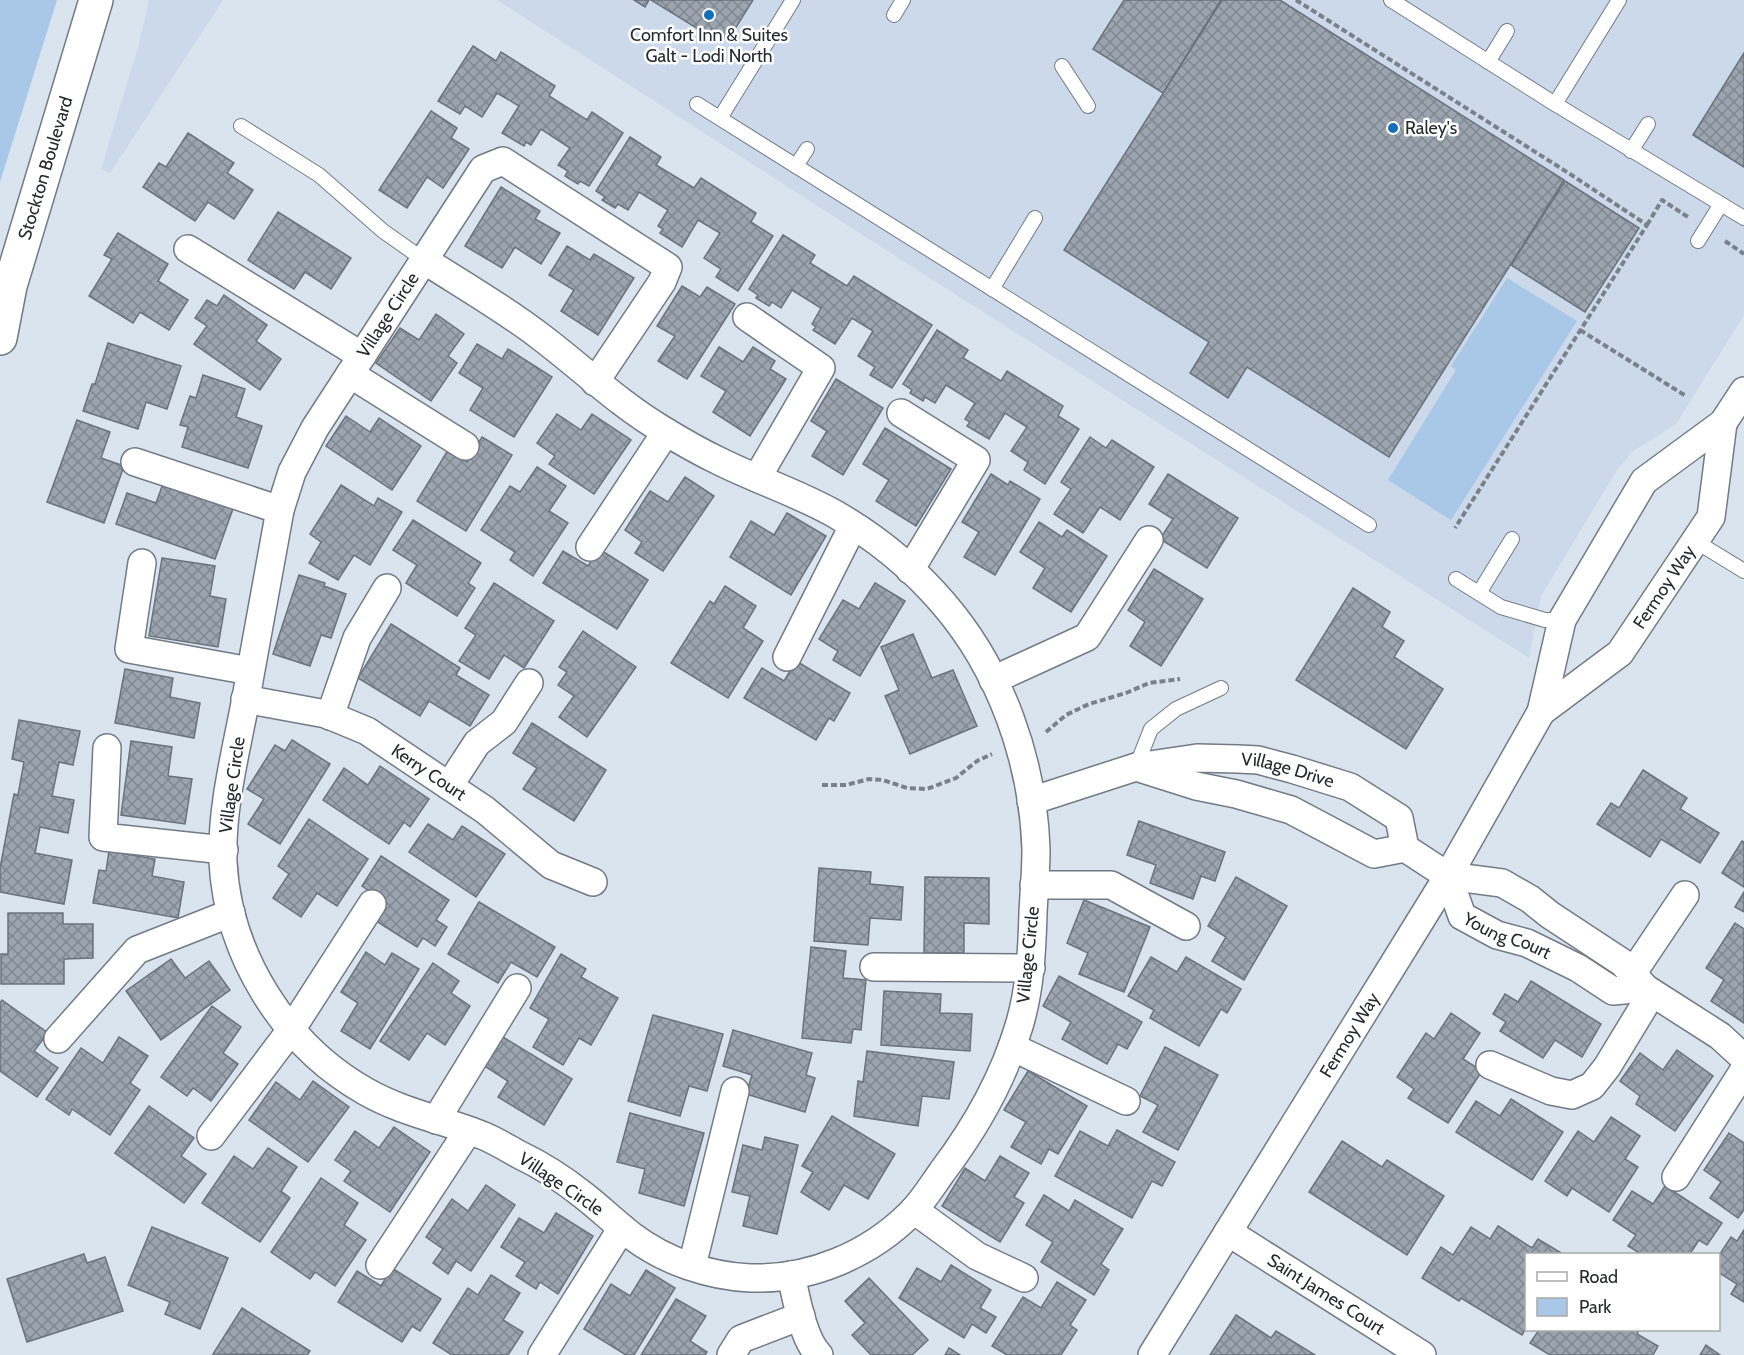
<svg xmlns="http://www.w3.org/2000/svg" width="1744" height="1355" font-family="Cabin,sans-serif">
<defs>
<pattern id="building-cross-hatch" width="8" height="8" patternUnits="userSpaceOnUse" patternTransform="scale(1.5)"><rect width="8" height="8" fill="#9ca5af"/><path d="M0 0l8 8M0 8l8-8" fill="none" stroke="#7f878f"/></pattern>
</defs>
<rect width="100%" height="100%" fill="#dae4ef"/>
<g fill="#cbd9ea">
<polygon points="149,0 223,0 110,173 101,169 139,44"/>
<polygon points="497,0 1744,0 1744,315 1676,424 1632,452 1617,470 1541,596 1529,658 950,291"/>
</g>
<g fill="#a9c7e7">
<polygon points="0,0 57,0 0,182"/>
<polygon points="1507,278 1577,321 1451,520 1388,480 1456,370 1451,366"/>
</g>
<g fill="url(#building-cross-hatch)" stroke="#6a737d" stroke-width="1.5">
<polygon points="634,0 649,0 645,7"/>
<polygon points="651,0 753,0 728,40 712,29 708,35"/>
<polygon points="1124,0 1221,0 1163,93 1093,49"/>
<polygon points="1222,0 1280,0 1564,180 1389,457 1247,367 1228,398 1190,373 1209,342 1064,250"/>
<polygon points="473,46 496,61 501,52 555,86 549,96 587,120 592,112 623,133 589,186 580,181 578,184 565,176 568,171 558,165 570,148 541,129 531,145 526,142 524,146 502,133 519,106 497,93 482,117 465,106 460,114 438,101"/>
<polygon points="1744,53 1744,167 1693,135"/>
<polygon points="431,111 457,128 451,138 469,149 443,188 427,177 407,208 379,190"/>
<polygon points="188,133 234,163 227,173 253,190 234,219 208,202 195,221 143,187 159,163 166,167"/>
<polygon points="630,137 661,157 656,165 694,188 701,178 756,213 751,222 773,236 738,291 716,277 721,269 704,258 720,233 698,220 682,247 660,233 663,229 658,226 668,210 639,192 628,210 618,204 615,208 602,200 605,197 596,191"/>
<polygon points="1565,181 1639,228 1585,312 1511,265"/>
<polygon points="501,187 540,211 535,219 560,233 541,264 515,247 502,268 465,246"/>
<polygon points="278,212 351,258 331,289 305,272 294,289 248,260"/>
<polygon points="118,233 168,264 158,281 188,300 169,330 140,312 133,323 89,296 112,259 104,255"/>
<polygon points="783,235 815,255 810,263 847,286 854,276 932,325 892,388 870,375 875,367 858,356 873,331 852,318 835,344 813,330 816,327 812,324 821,308 792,290 781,308 772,302 769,306 756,298 758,295 749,289"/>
<polygon points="567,246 590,260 594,254 634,278 598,335 561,311 574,290 549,275"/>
<polygon points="682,286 700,297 707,287 735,304 687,379 658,361 675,336 657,326"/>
<polygon points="224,295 267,325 256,341 281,359 260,390 194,344 207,326 195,318 207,300 217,306"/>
<polygon points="436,314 464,334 448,356 457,363 431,401 376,363 400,328 419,340"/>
<polygon points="937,330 968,350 963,358 1001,381 1007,371 1063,406 1058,416 1079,429 1045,484 1024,470 1028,462 1011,451 1027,427 1005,413 989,439 967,426 970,422 965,419 975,403 946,385 935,403 925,397 923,401 910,393 912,390 903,384"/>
<polygon points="108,343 181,366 167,409 146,402 138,429 83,411 92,384 95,384"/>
<polygon points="477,344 502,359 508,349 552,377 514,437 470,410 483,388 459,373"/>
<polygon points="719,347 743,362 753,347 775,361 770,369 786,379 750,436 713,412 726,391 701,376"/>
<polygon points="203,375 245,389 236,417 262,426 248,468 182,447 188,427 180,425 190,396 196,398"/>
<polygon points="836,379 883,408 843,475 812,456 827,431 811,421"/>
<polygon points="557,414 581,430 592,414 631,440 594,494 549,464 555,456 537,443"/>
<polygon points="346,416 370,432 379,418 421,446 392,490 326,446"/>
<polygon points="77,420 110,432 101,458 124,466 104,523 47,502"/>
<polygon points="885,428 951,469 916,526 876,501 889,480 863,464"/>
<polygon points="482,437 512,455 466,531 417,501 448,450 467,462"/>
<polygon points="1090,437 1106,448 1112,440 1154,467 1120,520 1100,507 1083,533 1054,514 1071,489 1061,482"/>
<polygon points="537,467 566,486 549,511 568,523 533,576 510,560 515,552 481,530 510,486 520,492"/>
<polygon points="991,474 1008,485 1010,481 1040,499 995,575 964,557 979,532 962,522"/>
<polygon points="1168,474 1238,518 1207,568 1160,539 1173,519 1149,504"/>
<polygon points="685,477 714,496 663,571 635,553 642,542 625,530 650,491 668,502"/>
<polygon points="164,481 234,506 215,559 116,524 127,493 156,503"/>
<polygon points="341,485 374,506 378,498 402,512 370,565 354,555 338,580 309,563 321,542 310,534"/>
<polygon points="787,513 826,536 791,595 730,557 751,521 774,535"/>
<polygon points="413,520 481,563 468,583 475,588 457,616 406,583 417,565 393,550"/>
<polygon points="1039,522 1062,537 1067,530 1107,556 1071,612 1033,588 1045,568 1020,552"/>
<polygon points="599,549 648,580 617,629 543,583 563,551 588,566"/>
<polygon points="162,558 215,566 210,596 226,599 218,647 149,636"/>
<polygon points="1154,569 1203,599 1161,666 1130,646 1145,622 1128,610"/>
<polygon points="299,575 325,583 324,586 346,594 331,638 321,635 310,666 273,654"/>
<polygon points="494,583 554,621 524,668 504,655 489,679 459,661 476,635 465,628"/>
<polygon points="875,583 905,601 860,676 833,660 838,651 819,639 843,600 859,609"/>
<polygon points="725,586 756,606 743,628 763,641 728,698 671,663 710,601 714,604"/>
<polygon points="1353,588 1390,612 1382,627 1404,641 1394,657 1443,689 1406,749 1296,680"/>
<polygon points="391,624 460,668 456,675 489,695 470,726 429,701 420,716 358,678"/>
<polygon points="583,631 636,667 587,737 559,717 574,696 558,685 567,672 559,667"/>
<polygon points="913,634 932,678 953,670 977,726 910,754 885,696 899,690 881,647"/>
<polygon points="796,661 850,693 834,721 829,718 816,740 744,698 762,668 784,681"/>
<polygon points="125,669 173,678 170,697 200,703 194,738 115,723"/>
<polygon points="19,720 80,731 73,765 59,762 52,796 74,800 68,833 40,827 35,853 72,860 64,904 0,892 0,868 14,794 18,795 24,762 12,759"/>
<polygon points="532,723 606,770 574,821 523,789 537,768 513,753"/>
<polygon points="292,740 330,764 280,844 248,824 264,799 247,789 275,745 285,751"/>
<polygon points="131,741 172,747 168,776 192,779 185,824 121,815"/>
<polygon points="380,766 429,799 410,827 404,822 389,844 323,800 344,768 368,785"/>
<polygon points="1643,770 1687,798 1680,809 1719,833 1700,863 1661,839 1650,857 1597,824 1611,803 1619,808"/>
<polygon points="309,819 368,859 337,906 317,893 301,917 273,898 289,874 278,866"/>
<polygon points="1139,821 1225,852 1215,881 1201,876 1193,899 1150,883 1156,865 1127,855"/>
<polygon points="428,824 453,840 462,826 505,854 476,897 409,852"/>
<polygon points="1742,841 1744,842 1744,887 1722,873"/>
<polygon points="109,851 155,859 152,876 184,882 178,918 93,903 99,870 106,871"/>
<polygon points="381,856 449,900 436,920 447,927 435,946 423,938 417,947 373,919 385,902 362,886"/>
<polygon points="819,868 871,872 870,884 903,887 901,920 870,918 868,945 814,941"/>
<polygon points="925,877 989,878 989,924 964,923 964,953 924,953"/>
<polygon points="1236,877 1287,906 1244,980 1212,961 1226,937 1208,926"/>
<polygon points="1744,892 1744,912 1735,907"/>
<polygon points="1084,900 1150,927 1124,992 1079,974 1088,953 1067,943"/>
<polygon points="479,902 555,947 537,977 511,962 498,983 448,954"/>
<polygon points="8,913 63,913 63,924 93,924 93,958 64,959 64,984 1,984 1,954 8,954"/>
<polygon points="1735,923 1744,929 1744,1023 1711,1001 1724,980 1706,968"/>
<polygon points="811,947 846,951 843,978 866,980 861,1030 853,1029 851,1043 802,1038"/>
<polygon points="366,952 385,965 392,953 419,969 370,1049 341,1031 358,1003 341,992"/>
<polygon points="561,954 586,969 581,977 618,998 591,1045 579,1038 563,1065 533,1047 549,1019 530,1008"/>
<polygon points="1151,957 1177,972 1186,957 1241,989 1227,1013 1221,1009 1199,1046 1150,1018 1154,1010 1128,996"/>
<polygon points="171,959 185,978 209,961 230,990 161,1040 126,991"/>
<polygon points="433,963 459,981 451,993 470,1006 445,1045 427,1033 409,1060 380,1041"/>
<polygon points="1059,976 1142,1022 1127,1049 1118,1044 1107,1064 1062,1039 1071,1022 1043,1006"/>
<polygon points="1531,981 1601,1024 1582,1057 1555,1040 1543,1058 1500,1031 1506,1022 1493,1014 1505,994 1518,1002"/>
<polygon points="884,991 941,994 940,1013 972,1014 970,1051 881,1045"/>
<polygon points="2,1000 48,1033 34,1051 58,1068 37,1097 0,1071 0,1003"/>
<polygon points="212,1006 241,1027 223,1053 238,1064 211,1101 193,1088 187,1096 161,1077"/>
<polygon points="1451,1013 1480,1033 1463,1059 1482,1071 1448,1123 1408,1098 1414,1089 1397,1077 1426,1033 1434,1039"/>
<polygon points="653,1015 723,1034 707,1091 689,1086 680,1116 628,1101"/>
<polygon points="733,1030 812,1053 806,1075 815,1078 805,1112 746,1094 752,1075 723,1066"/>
<polygon points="501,1036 572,1079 544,1125 498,1097 508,1081 483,1065"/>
<polygon points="119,1037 148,1056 130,1083 140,1090 110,1135 72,1109 69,1115 46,1099 81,1048 103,1063"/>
<polygon points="1165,1047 1218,1075 1178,1150 1143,1132 1158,1105 1140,1096"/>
<polygon points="1677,1050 1713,1076 1675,1131 1636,1104 1640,1096 1620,1081 1640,1053 1663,1070"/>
<polygon points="867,1051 954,1062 949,1099 922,1096 918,1126 854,1116 858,1081 863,1082"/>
<polygon points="1028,1071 1087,1106 1058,1154 1049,1149 1041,1164 1011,1147 1026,1122 1004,1110"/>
<polygon points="313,1081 349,1107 308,1162 249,1120 276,1082 300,1100"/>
<polygon points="1511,1099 1563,1132 1532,1180 1456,1132 1476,1101 1500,1116"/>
<polygon points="149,1106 194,1138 181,1156 206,1174 184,1203 115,1153"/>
<polygon points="630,1113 704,1133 684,1206 639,1193 645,1169 617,1162"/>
<polygon points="832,1116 895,1154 868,1199 844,1185 829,1210 801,1192 813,1172 802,1166"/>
<polygon points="1611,1117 1640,1136 1625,1159 1638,1167 1609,1212 1572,1188 1567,1196 1545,1181 1578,1131 1594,1142"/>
<polygon points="394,1127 430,1152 390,1212 344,1181 351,1171 335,1160 355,1131 379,1148"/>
<polygon points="1117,1130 1175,1162 1162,1186 1152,1181 1132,1218 1055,1176 1080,1131 1108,1146"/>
<polygon points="1729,1133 1744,1143 1744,1210 1738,1218 1710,1198 1721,1182 1704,1170"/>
<polygon points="765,1137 798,1145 777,1234 743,1226 750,1196 732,1192 743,1145 762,1150"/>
<polygon points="1342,1141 1382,1167 1387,1160 1444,1196 1407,1255 1309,1192"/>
<polygon points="268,1148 297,1167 281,1191 290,1198 260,1242 202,1203 234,1156 253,1169"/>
<polygon points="1000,1156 1029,1173 1014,1197 1024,1203 1000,1242 942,1206 965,1168 985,1181"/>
<polygon points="321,1178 358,1203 344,1225 366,1240 335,1286 315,1272 310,1279 271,1252"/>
<polygon points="486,1185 515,1205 471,1271 456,1261 448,1274 433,1263 443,1249 426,1237 452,1199 468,1211"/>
<polygon points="1665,1186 1722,1223 1707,1245 1699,1240 1690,1254 1641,1254 1628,1246 1636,1235 1613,1220 1632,1191 1653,1204"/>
<polygon points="1044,1195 1069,1211 1075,1200 1123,1229 1101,1264 1109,1270 1094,1295 1041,1262 1053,1242 1026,1225"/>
<polygon points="556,1213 593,1236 558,1294 540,1282 536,1289 516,1276 525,1262 501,1247 519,1218 544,1233"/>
<polygon points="1498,1226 1532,1248 1538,1239 1563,1254 1526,1254 1526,1328 1522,1335 1461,1298 1459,1301 1422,1278 1441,1247 1453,1255 1471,1227 1490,1239"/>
<polygon points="152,1227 228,1258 200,1329 165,1314 170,1302 128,1285"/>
<polygon points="1744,1230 1744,1302 1731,1294 1737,1284 1718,1272 1718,1257 1731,1237 1737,1241"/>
<polygon points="84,1254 87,1263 105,1257 123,1311 27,1342 7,1279"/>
<polygon points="951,1265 991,1290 980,1308 996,1317 986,1333 972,1324 964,1338 899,1298 917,1268 941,1282"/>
<polygon points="392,1268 441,1299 420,1331 412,1326 402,1342 338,1302 357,1271 381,1286"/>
<polygon points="646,1270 675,1288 634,1355 626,1355 584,1329 611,1284 630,1296"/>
<polygon points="491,1275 520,1293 503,1320 523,1332 508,1355 452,1355 433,1343 468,1288 478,1295"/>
<polygon points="869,1278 928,1340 912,1355 871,1355 852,1335 865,1323 845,1301"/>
<polygon points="1057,1282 1086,1300 1070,1325 1077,1330 1061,1355 1007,1355 992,1346 1023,1297 1041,1308"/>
<polygon points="676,1299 706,1316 690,1341 707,1352 705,1355 641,1355"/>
<polygon points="242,1308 310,1351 307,1355 213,1354"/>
<polygon points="1236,1315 1271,1338 1276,1331 1315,1355 1210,1355"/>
<polygon points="1539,1330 1639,1330 1637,1334 1658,1346 1653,1355 1550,1355 1530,1343"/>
<polygon points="1706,1345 1720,1355 1700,1355"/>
<polygon points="949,1348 960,1355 945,1355"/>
</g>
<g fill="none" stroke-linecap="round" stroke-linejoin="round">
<defs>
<g id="service">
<polyline points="1391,0 1555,104 1744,218"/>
<polyline points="894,15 903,0"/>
<polyline points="1488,62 1507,31"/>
<polyline points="1062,66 1088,106"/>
<polyline points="697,104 1369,525"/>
<polyline points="1555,104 1619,0"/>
<polyline points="720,118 793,0"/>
<polyline points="241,126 319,175 383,231 424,260"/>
<polyline points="1631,151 1648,124"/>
<polyline points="796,166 807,149"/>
<polyline points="1698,241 1721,204"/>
<polyline points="992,289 1035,218"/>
<polyline points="1695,541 1744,571"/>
<polyline points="1456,579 1501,607 1545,620 1562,620"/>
<polyline points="1479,593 1512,539"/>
<polyline points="1136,767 1151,729 1176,709 1221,688"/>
</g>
<g id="minor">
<polyline points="188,249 362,356"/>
<path d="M424,260C463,285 505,309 541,337C582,368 619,404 663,430C681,441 700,452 719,461C757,480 798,493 835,514C875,537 913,568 943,603C1001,670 1033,761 1036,849C1036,870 1034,892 1033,913C1032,951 1030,990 1019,1026C1003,1080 976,1127 942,1172C932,1186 923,1201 911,1213C869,1255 810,1280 750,1278C708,1276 665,1261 632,1236C615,1223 600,1208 583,1195C563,1179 541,1165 518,1154C507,1148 496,1141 484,1136C445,1120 403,1113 365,1091C284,1045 228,955 223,862C221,807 236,752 246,698C257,635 269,572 280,510L292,472L315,428Z"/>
<polyline points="424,260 483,169 503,161 668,267 662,282 595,382"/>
<polyline points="747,317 821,368 757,478"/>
<polyline points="350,374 465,446"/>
<polyline points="901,413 976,460 910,570"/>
<polyline points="135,462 280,510"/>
<polyline points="590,547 666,432"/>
<polyline points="142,563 129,649 250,671"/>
<polyline points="787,657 853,526"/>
<polyline points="993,680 1087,637 1149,540"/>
<path id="s1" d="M245,699L326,714L367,731L485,810L551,865L593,882"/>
<path id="s2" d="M1541,712L1620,653L1711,517L1723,423"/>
<polyline points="330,716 357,638 387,588"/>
<polyline points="107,748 103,837 224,850"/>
<polyline points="1136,767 1196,786 1236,794 1291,810 1374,854 1405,848 1448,876 1502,883 1530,899 1550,915 1623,963 1645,988"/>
<polyline points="449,786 477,743 504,722 529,683"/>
<path id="s3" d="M1031,801L1136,767L1197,758L1238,759L1258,760L1292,769L1350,787L1399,818L1405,848"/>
<path id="s4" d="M1448,876L1462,916L1497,935L1527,943L1578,968L1613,991L1645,988L1720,1036L1744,1058"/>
<polyline points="1034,885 1111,885 1186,926"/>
<polyline points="874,967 1031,968"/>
<polyline points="1632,974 1685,895"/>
<polyline points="58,1039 137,950 231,913"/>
<polyline points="1012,1047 1126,1101"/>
<polyline points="1490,1065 1551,1091 1572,1095 1592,1086 1607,1067 1652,993"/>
<polyline points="436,1120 517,988"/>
<polyline points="211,1136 291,1030 372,904"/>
<polyline points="1676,1177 1744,1070"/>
<polyline points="914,1210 977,1256 1024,1278"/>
<path id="s5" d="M1228,1232L1422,1355"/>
<polyline points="380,1265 468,1131"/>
<polyline points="692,1266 735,1091"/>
<path d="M791,1275C796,1297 803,1339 819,1355"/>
<polyline points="542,1355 622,1228"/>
<polyline points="731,1355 741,1339 801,1316"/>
<path id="s6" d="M1152,1355L1448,876L1541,712L1562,620L1644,481L1723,423L1744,391"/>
</g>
<g id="tertiary">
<path id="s7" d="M0,338L10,286L96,0"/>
</g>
</defs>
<use href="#service" stroke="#727b85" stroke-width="16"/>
<use href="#minor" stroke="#727b85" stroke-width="30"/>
<use href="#tertiary" stroke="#727b85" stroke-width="36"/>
<g stroke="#7b8189" stroke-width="4" stroke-dasharray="6 3" stroke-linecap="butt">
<polyline points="1296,0 1570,174 1647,225 1455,528"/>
<polyline points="1647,225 1662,200 1688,217"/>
<polyline points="1725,241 1744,254"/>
<polyline points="1580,330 1686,396"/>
<polyline points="1046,732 1066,715 1089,704 1126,693 1149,683 1180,679"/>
<polyline points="822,785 846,785 869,779 883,780 907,788 927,789 956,778 977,761 992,754"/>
</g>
<use href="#service" stroke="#fff" stroke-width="14"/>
<use href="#minor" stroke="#fff" stroke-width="27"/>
<use href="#tertiary" stroke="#fff" stroke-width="33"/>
</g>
<g fill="#126fbb" stroke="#fff" stroke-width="2">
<circle cx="709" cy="15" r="6"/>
<circle cx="1393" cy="128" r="6"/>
</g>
<g text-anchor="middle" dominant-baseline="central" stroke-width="5" stroke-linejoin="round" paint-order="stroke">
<g font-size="18" fill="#262a2e" stroke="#fff">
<text x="709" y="35">Comfort Inn &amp; Suites<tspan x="709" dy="21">Galt - Lodi North</tspan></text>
<text x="1405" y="128" text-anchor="start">Raley's</text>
</g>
<g font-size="18" fill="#262a2e" stroke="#fff">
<text stroke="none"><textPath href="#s7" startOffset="176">Stockton Boulevard</textPath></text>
<text transform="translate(388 315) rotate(-57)">Village Circle</text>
<text stroke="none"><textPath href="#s2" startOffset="178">Fermoy Way</textPath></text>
<text stroke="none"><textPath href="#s1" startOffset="201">Kerry Court</textPath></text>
<text stroke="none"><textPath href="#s3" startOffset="264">Village Drive</textPath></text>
<text transform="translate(232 785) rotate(-82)">Village Circle</text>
<text stroke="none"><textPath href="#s4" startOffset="92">Young Court</textPath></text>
<text transform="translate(1028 955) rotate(-84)">Village Circle</text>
<text stroke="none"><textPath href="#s6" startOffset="376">Fermoy Way</textPath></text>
<text transform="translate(561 1184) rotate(34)">Village Circle</text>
<text stroke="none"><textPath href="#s5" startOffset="116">Saint James Court</textPath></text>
</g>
</g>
<rect x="1525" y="1253" width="195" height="78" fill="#ffffff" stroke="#a8aaab" stroke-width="1.5"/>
<rect x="1537" y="1272" width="30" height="9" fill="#ffffff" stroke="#a8aaab" stroke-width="1.5"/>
<text x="1579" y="1283" font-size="18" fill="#262a2e">Road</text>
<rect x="1537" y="1298" width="30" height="18" fill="#a9c7e7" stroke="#a8aaab" stroke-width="1.5"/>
<text x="1579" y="1313" font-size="18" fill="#262a2e">Park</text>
</svg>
